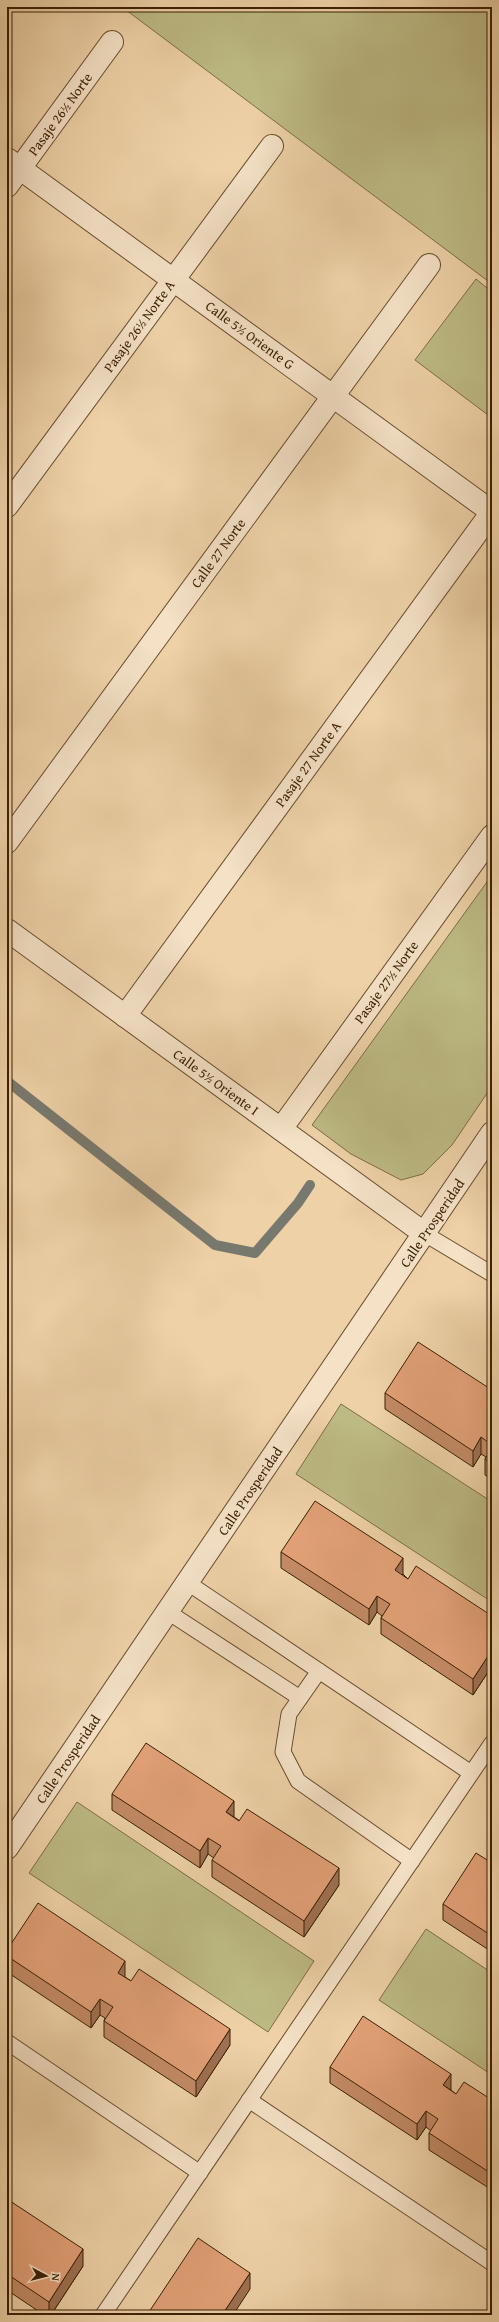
<svg xmlns="http://www.w3.org/2000/svg" width="499" height="2322" font-family="'Gentium Book Plus',serif">
<rect width="100%" height="100%" fill="#eed1a7"/>
<filter id="stains"><feTurbulence type="fractalNoise" baseFrequency=".005" numOctaves="4"/><feColorMatrix values="0 0 0 0 .2 0 0 0 0 .09 0 0 0 0 .02 0 0 0 .5 -.17"/></filter>
<radialGradient id="worn" r=".72"><stop offset=".6" stop-color="#630" stop-opacity="0"/><stop offset="1" stop-color="#630" stop-opacity=".3"/></radialGradient>
<g fill="#bdba84" stroke="#7c6d44">
<polygon points="122,7 492,7 492,284"/>
<polygon points="476,279 492,292 492,418 415,360"/>
<polygon points="492,875 492,1086 452,1145 423,1174 401,1180 351,1154 312,1125"/>
<polygon points="341,1404 492,1502 492,1602 296,1474"/>
<polygon points="77,1802 314,1961 268,2032 29,1873"/>
<polygon points="426,1929 492,1973 492,2075 379,2000"/>
</g>
<g fill="none" stroke-linecap="round" stroke-linejoin="round">
<polyline stroke="#78796e" stroke-width="10" points="7,1081 215,1245 255,1253 298,1203 310,1185"/>
<defs>
<g id="lane">
<polyline points="425,1234 492,1274"/>
<polyline points="188,1583 471,1773"/>
<polyline points="168,1612 300,1698"/>
<polyline points="319,1671 289,1714 283,1752 298,1781 412,1861"/>
<polyline points="7,2042 200,2173"/>
<polyline points="249,2100 492,2263"/>
<polyline points="103,2315 492,1743"/>
</g>
<g id="street">
<polyline points="7,159 492,512"/>
<polyline points="7,186 112,42"/>
<polyline points="7,506 272,146"/>
<polyline points="7,842 429,265"/>
<polyline points="7,930 425,1234"/>
<polyline points="125,1016 492,512"/>
<polyline points="281,1129 492,836"/>
<polyline points="7,1848 492,1133"/>
</g>
</defs>
<use href="#lane" stroke="#674c2d" stroke-width="17"/>
<use href="#street" stroke="#674c2d" stroke-width="24"/>
<use href="#lane" stroke="#f4e1c6" stroke-width="15"/>
<use href="#street" stroke="#f4e1c6" stroke-width="22"/>
</g>
<g fill="#c28a65" stroke="#3a2004">
<polygon points="492,1390 492,1480 485,1475 485,1459 486,1457 481,1454 473,1467 385,1409 385,1393"/>
<polygon points="281,1552 403,1574 408,1579 492,1616 492,1666 473,1695 381,1634 381,1618 382,1616 377,1612 369,1625 281,1568"/>
<polygon points="112,1794 234,1817 339,1885 304,1937 212,1877 212,1860 214,1858 208,1854 200,1868 112,1810"/>
<polygon points="492,1863 492,1952 443,1920 443,1904"/>
<polygon points="7,1950 125,1977 230,2045 196,2097 104,2037 104,2021 105,2018 100,2015 91,2028 7,1972"/>
<polygon points="330,2067 451,2090 456,2094 492,2100 492,2190 429,2150 429,2133 431,2131 426,2127 417,2140 330,2083"/>
<polygon points="7,2199 83,2266 51,2315 44,2315 7,2290"/>
</g>
<g fill="#9e7053" stroke="#3a2004">
<polygon points="481,1437 481,1454 473,1467 473,1451"/>
<polygon points="403,1558 403,1574 395,1586 395,1570"/>
<polygon points="377,1596 377,1612 369,1625 369,1609"/>
<polygon points="492,1650 492,1666 473,1695 473,1679"/>
<polygon points="234,1801 234,1817 226,1812"/>
<polygon points="208,1838 208,1854 200,1868 200,1851"/>
<polygon points="339,1868 339,1885 304,1937 304,1921"/>
<polygon points="125,1961 125,1978 118,1973"/>
<polygon points="100,1999 100,2015 91,2028 91,2012"/>
<polygon points="230,2029 230,2045 196,2097 196,2081"/>
<polygon points="451,2074 451,2090 443,2085"/>
<polygon points="426,2111 426,2127 417,2140 417,2124"/>
<polygon points="83,2249 83,2266 51,2315 49,2315 49,2302"/>
<polygon points="250,2273 250,2289 233,2315 222,2315"/>
</g>
<g fill="#e1a076" stroke="#3a2004">
<polygon points="418,1342 492,1390 492,1445 481,1437 473,1451 385,1393"/>
<polygon points="492,1448 492,1464 485,1459"/>
<polygon points="315,1501 403,1558 395,1570 408,1579 416,1566 492,1616 492,1650 473,1679 381,1618 390,1604 377,1596 369,1609 281,1552"/>
<polygon points="146,1743 234,1801 226,1812 239,1821 247,1809 339,1868 304,1921 212,1860 221,1846 208,1838 200,1851 112,1794"/>
<polygon points="476,1853 492,1863 492,1936 443,1904"/>
<polygon points="38,1903 125,1961 118,1973 131,1981 139,1969 230,2029 196,2081 104,2021 113,2007 100,1999 91,2012 7,1956 7,1950"/>
<polygon points="363,2016 451,2074 443,2085 456,2094 464,2082 492,2100 492,2174 429,2133 438,2119 426,2111 417,2124 330,2067"/>
<polygon points="7,2199 83,2249 49,2302 7,2274"/>
<polygon points="198,2238 250,2273 222,2315 147,2315"/>
</g>
<g text-anchor="middle" dominant-baseline="central" stroke-width="4" stroke-linejoin="round" paint-order="stroke">
<g font-size="14" fill="#3a2004" stroke="#f4e1c6">
<text transform="translate(60 114) rotate(-54)">Pasaje 26½ Norte</text>
<text transform="translate(139 326) rotate(-54)">Pasaje 26½ Norte A</text>
<text transform="translate(250 335) rotate(36)">Calle 5½ Oriente G</text>
<text transform="translate(218 553) rotate(-54)">Calle 27 Norte</text>
<text transform="translate(308 764) rotate(-54)">Pasaje 27 Norte A</text>
<text transform="translate(386 982) rotate(-54)">Pasaje 27½ Norte</text>
<text transform="translate(216 1082) rotate(36)">Calle 5½ Oriente I</text>
<text transform="translate(432 1223) rotate(-56)">Calle Prosperidad</text>
<text transform="translate(250 1491) rotate(-56)">Calle Prosperidad</text>
<text transform="translate(68 1759) rotate(-56)">Calle Prosperidad</text>
</g>
</g>
<rect width="499" height="2322" fill="none" stroke="#eed1a7" stroke-width="24"/>
<rect x="8" y="8" width="483" height="2306" fill="none" stroke="#3a2004" stroke-width="2"/>
<rect x="12" y="12" width="475" height="2298" fill="none" stroke="#3a2004"/>
<g transform="translate(46 2276) rotate(97)" stroke="#f4e1c6" stroke-width="3" paint-order="stroke">
<path d="M0-3L7 15L0 10L-7 15Z" fill="#3a2004"/>
<text y="-6" font-size="11" font-weight="bold" text-anchor="middle" fill="#3a2004">N</text>
</g>
<rect width="100%" height="100%" filter="url(#stains)"/>
<rect width="100%" height="100%" fill="url(#worn)"/>
</svg>
